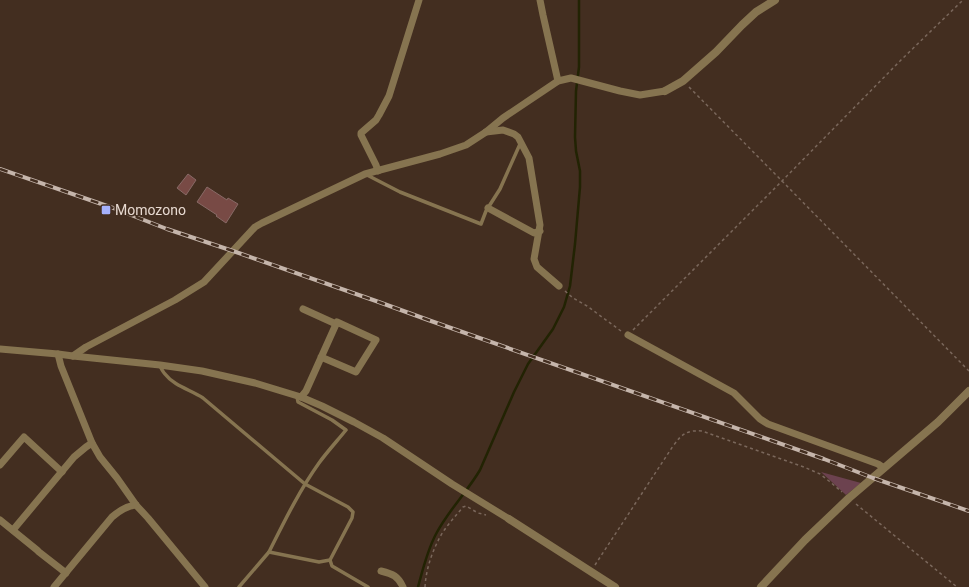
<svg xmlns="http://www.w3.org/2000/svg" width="969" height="587" font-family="Roboto,sans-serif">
<rect width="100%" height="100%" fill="#432e20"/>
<polygon fill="#6c424f" points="821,472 861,483 846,495"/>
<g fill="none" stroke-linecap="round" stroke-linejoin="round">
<path stroke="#222303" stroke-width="2.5" d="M418,587C423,569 427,551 436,534C448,511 467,492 480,470L514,392L528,364L553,329L564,307L570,286L575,244L580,187V171L576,151L575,137L576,91L579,67V0"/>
</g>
<g fill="#784a45" stroke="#886a66">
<polygon points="188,174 196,180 186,195 177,188"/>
<polygon points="207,187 227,200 228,198 238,204 226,223 216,216 217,215 197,202"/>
</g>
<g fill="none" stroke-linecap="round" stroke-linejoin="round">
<g stroke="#7a675b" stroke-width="1.5" stroke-dasharray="3 3" stroke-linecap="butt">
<polyline points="689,87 782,181 969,371"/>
<polyline points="565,291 573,298 587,306 621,331"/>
<polyline points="633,330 782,181 901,60 963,0"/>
<polyline points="856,504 957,587"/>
<path d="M595,565L673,446C682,434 686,430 702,431L804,467L820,474L829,481L842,492"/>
<path d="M425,587C426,569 432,552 440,537C446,526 455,517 463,507L466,506L478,513L486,515"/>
</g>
<g stroke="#867450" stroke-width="3.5">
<polyline points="367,175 400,192 481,224 486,211 500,189 520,144"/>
<path d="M160,366C161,368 163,372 165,374C174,386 191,390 203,398L305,484L348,507L353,512L352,518L330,560L332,566L368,587"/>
<path d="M297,397L298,402L332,420L346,430C337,441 327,452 319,463C299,491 284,522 269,552L319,562L330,560"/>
<polyline points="239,587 269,552"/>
</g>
<g stroke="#867450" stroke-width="7">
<polyline points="540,0 543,15 558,81"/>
<polyline points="486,132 503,130 514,134 518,137 529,158 540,225 534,259 537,267 559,286"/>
<polyline points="378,171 376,165 361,135 361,133 376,120 379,115 389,96 419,0"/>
<polyline points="488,208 534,233 540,231"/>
<polyline points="303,309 336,324"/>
<polyline points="628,335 734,393 760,419 768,424 878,464 884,468"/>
<polyline points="0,349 58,354 73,356 160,365 202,371 255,383 301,397 322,406 354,422 383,438 452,484 509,519"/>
<polyline points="58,354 61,366 92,443 100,457 117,478 136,505 148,518 205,587"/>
<polyline points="73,356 86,347 175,300 204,282 255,227 262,223 365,174 440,154 466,145 486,132 503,118 558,81 571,78 620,91 640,95 665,91"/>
<polyline points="301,397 306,391 337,322 376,340 356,372 321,357"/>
<polyline points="0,465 24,437 62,472"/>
<polyline points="0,520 37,550 39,552 66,573"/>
<polyline points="13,530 74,457 86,447 92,443"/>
<path d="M381,571C393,574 398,576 403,587"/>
<path d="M54,587L112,517C119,511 126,506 136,505"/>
</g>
<g stroke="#867450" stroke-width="8">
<polyline points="665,91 683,81 716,52 742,25 756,12 775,0"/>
<polyline points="509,519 615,587"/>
<polyline points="761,587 805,540 849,498 938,422 969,391"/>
</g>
<defs>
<polyline id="rail" points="0,169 113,208 167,229 233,251 376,301 431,321 824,459 873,478 969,511"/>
</defs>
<use href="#rail" stroke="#c5b5ab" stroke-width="4"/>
<use href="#rail" stroke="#432e20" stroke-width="2.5" stroke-dasharray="8" stroke-linecap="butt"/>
</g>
<rect fill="#a5b1fc" stroke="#432e20" stroke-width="1.5" x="101" y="205" width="10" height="10" rx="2"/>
<g text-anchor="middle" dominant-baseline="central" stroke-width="3.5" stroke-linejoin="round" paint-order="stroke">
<g font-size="14" fill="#e7d9d0" stroke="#432e20" text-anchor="start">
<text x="115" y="210">Momozono</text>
</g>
</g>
</svg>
